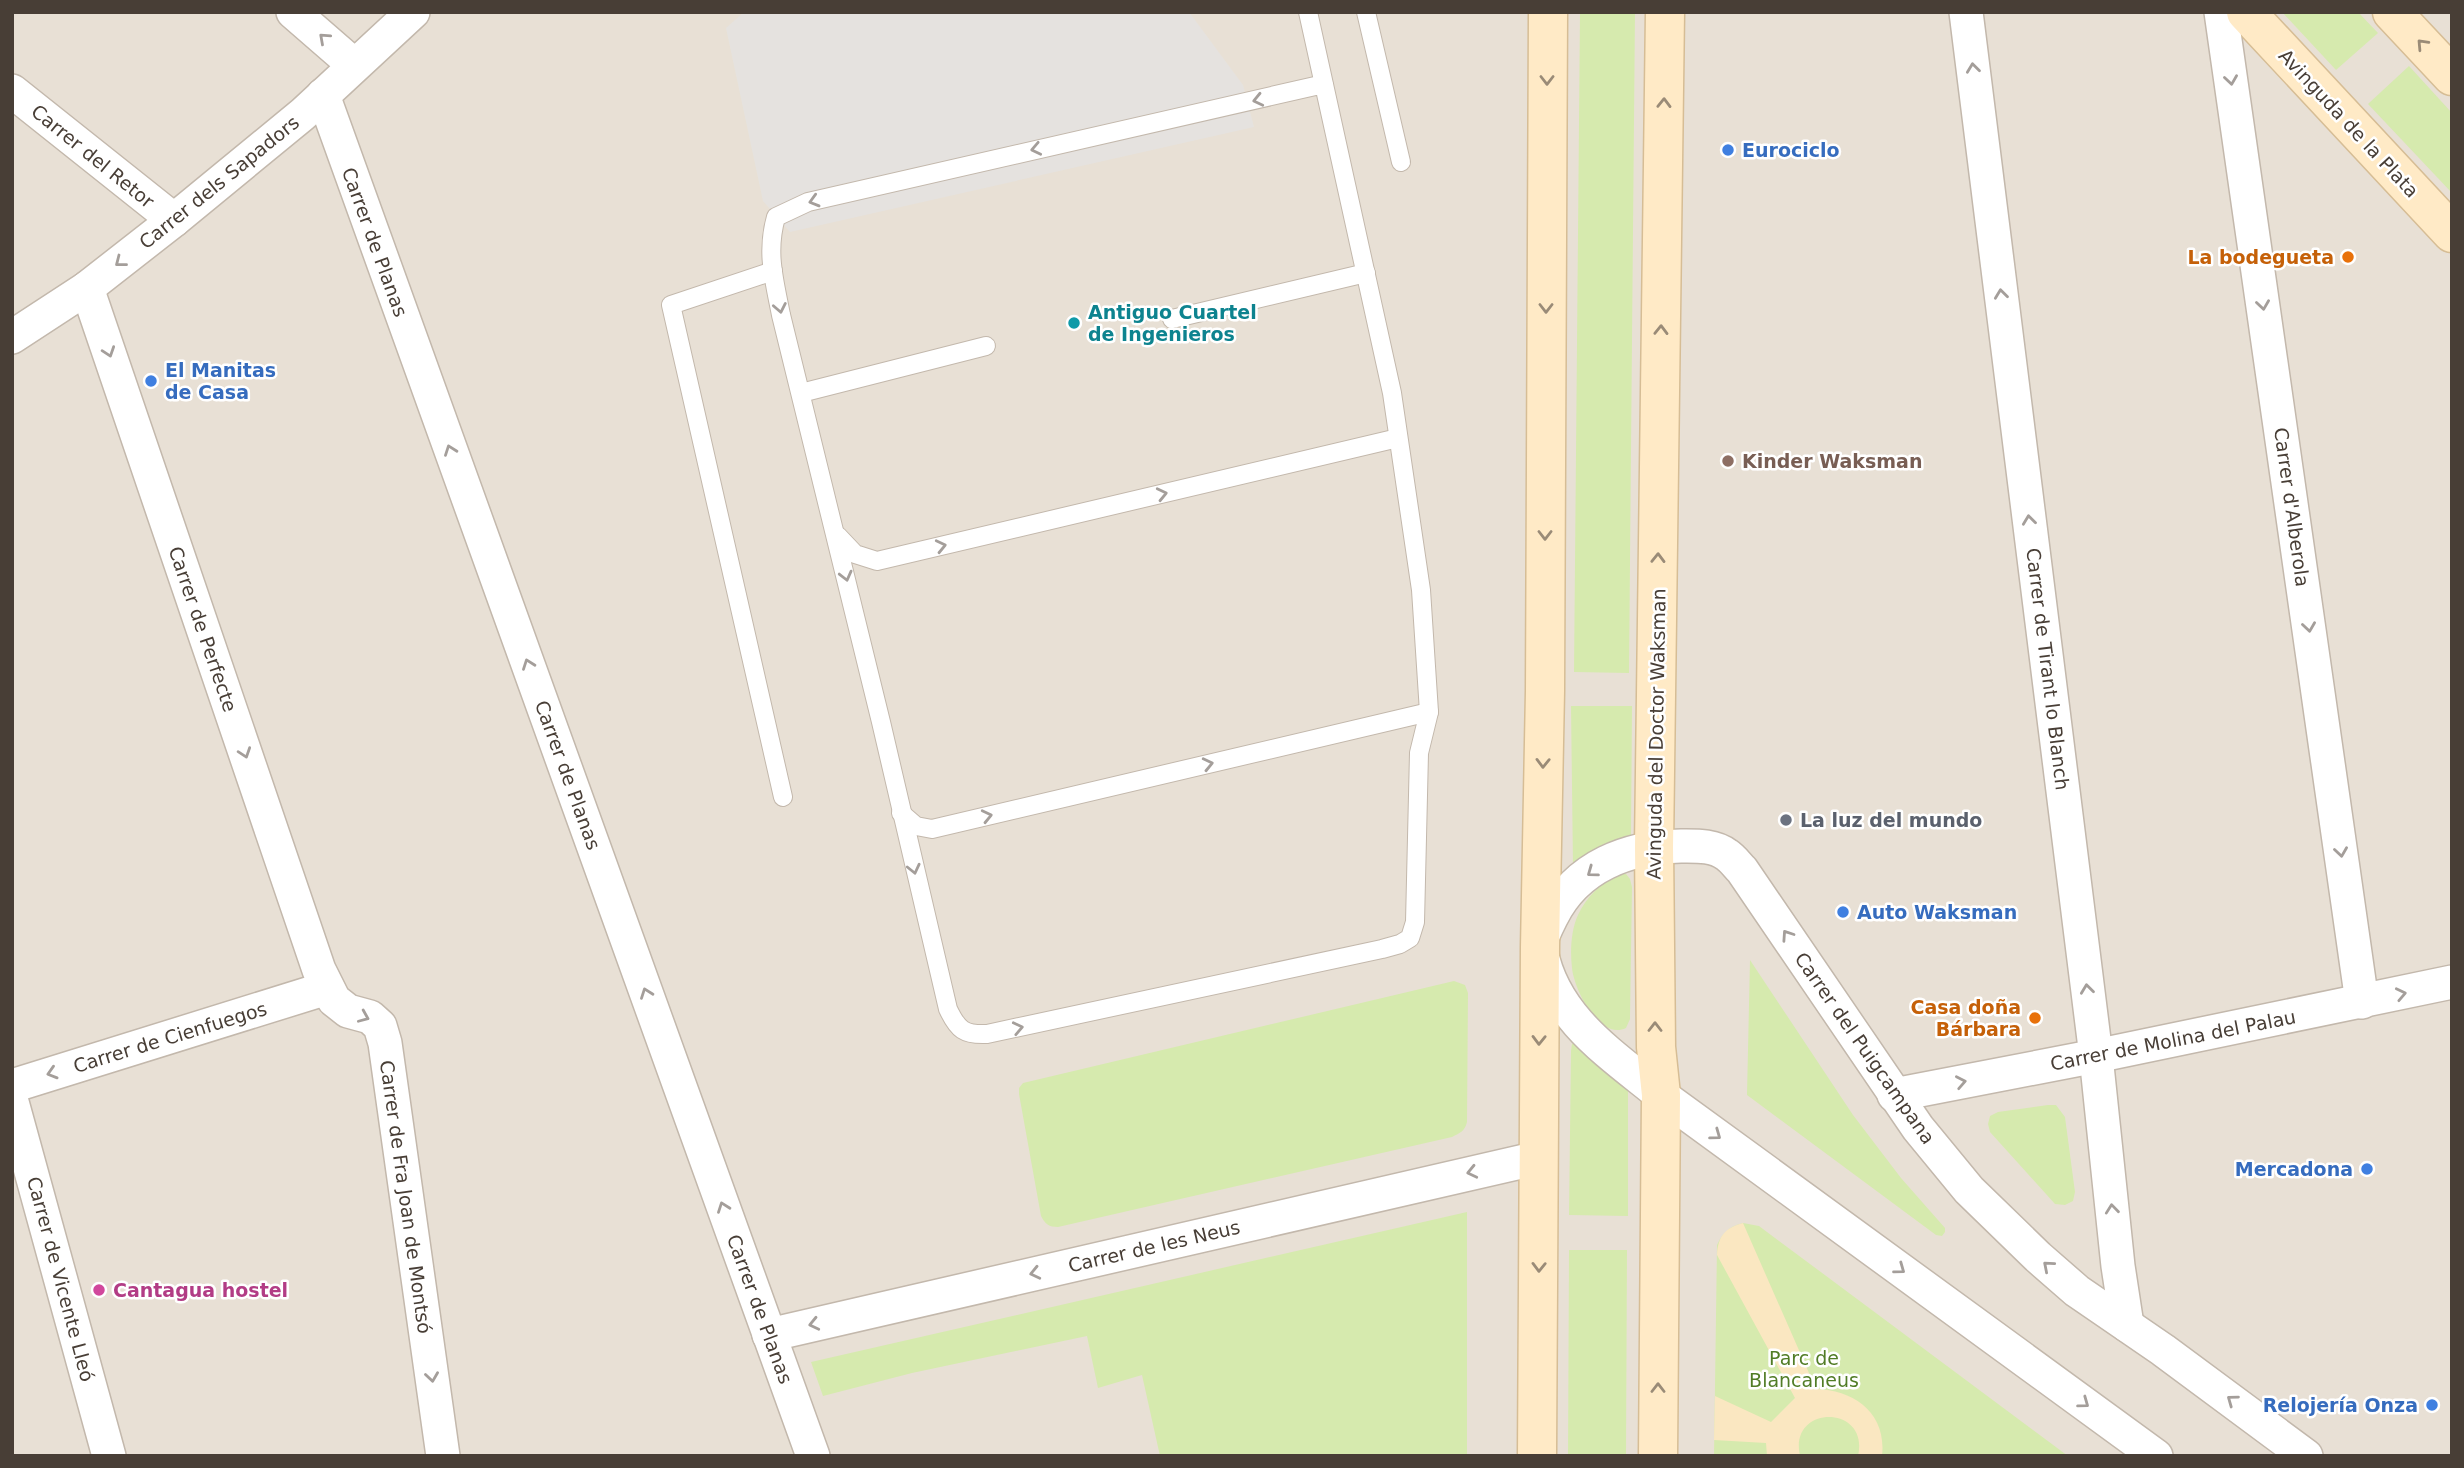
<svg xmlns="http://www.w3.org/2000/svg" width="2464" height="1468" font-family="'DejaVu Sans',sans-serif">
<rect width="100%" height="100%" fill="#f4efe7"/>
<rect fill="#e8e0d5" x="12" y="12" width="2440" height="1444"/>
<g fill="#d6eaae">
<polygon points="1580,12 1635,12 1629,673 1574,672"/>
<polygon points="2282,12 2358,12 2378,33 2336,70"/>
<polygon points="2409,66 2452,113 2452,193 2368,104"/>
<polygon points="1571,706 1632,706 1631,835 1573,868"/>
<path d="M1619,874H1626L1630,879L1632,887L1630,1019L1626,1028C1599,1041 1574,989 1572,968C1570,951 1571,930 1578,915C1586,897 1602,882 1619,874Z"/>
<polygon points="1750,960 1853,1115 1901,1178 1945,1228 1945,1232 1942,1236 1936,1235 1747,1095"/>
<path d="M1454,981L1465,985L1468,993L1467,1122C1465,1131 1460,1133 1452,1137L1058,1227C1049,1227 1045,1224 1041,1216L1019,1094V1088L1023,1083Z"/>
<polygon points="1577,1042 1628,1083 1628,1216 1569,1215 1571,1051 1572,1044"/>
<polygon points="2048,1105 2056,1105 2065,1117 2075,1192 2073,1201 2065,1205 2055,1204 1990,1132 1988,1124 1990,1116 1998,1112"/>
<polygon points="1467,1212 1467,1456 1160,1456 1142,1375 1098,1388 1087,1336 912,1373 823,1396 811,1362"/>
<path d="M1743,1223L1759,1226L2068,1456H1714L1717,1245C1723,1232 1729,1227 1743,1223Z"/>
<polygon points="1569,1250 1627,1250 1626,1456 1568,1456"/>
</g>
<path fill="#fae7c1" d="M1743,1223L1816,1389C1854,1390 1887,1413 1882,1456H1858C1870,1404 1788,1404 1800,1456H1767L1766,1443L1714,1440L1715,1396L1771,1422L1795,1398L1717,1255C1718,1236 1725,1228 1743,1223Z"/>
<polygon fill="#e5e2df" points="744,12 1189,12 1243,85 1254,127 790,232 763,201 726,28"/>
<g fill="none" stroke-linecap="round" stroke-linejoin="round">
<defs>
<g id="lane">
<path d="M1308,12L1392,393L1421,590L1429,712L1419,753L1415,922L1410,938L1400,944L1382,949L987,1034C964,1035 958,1030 948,1009L881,722L781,315C774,279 766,252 776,217L808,202L1324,84"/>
<polyline points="1366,12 1401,162"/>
<polyline points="773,271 671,305 783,797"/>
<polyline points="1172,319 1366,273"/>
<polyline points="801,393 986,346"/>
<polyline points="838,536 855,554 877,561 1398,438"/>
<polyline points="901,813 916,826 932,829 1429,712"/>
</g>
<g id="street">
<polyline points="293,12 354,65"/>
<polyline points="1966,12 2096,1056 2118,1266 2127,1325"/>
<polyline points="2221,12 2362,1002"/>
<polyline points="12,91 174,220"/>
<polyline points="323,95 813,1456"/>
<polyline points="87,288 319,970 334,1000 348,1011 370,1017 380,1026 385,1043 443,1456"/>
<polyline points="12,337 87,288 174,220 303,114 413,12"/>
<polyline points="12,1086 327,988"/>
<polyline points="1894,1095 2096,1056 2452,982"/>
<polyline points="12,1102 109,1456"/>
<polyline points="769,1335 1538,1158"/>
<path d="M2156,1456L1661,1095C1611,1054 1554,1018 1541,951C1539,940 1547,926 1552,916C1577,866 1628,847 1681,846C1696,846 1714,845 1727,855C1733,859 1737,865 1742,870L1918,1128L1969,1190L2038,1257L2077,1291L2163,1350L2306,1456"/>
</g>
<g id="secondary">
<polyline points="2246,12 2452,233"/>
<polyline points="2392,12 2452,76"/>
<polyline points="1537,1456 1540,947 1545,691 1548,12"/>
<polyline points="1658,1456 1661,1095 1656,1047 1654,847 1665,12"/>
</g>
</defs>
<use href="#lane" stroke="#c3b8ac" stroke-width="20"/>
<use href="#street" stroke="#c3b8ac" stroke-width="36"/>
<use href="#secondary" stroke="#d6bd95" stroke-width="41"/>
<use href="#lane" stroke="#fff" stroke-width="18"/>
<use href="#street" stroke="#fff" stroke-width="33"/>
<use href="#secondary" stroke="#ffeac6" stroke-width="38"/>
</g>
<defs><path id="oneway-chevron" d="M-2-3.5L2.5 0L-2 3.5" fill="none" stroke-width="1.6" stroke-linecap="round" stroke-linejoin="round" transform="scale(1.75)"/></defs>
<g stroke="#a49e9a">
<use href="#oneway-chevron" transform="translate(324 38) rotate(-138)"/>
<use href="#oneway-chevron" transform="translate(1973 68) rotate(-97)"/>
<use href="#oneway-chevron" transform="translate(2231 80) rotate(82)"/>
<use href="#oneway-chevron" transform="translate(1258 100) rotate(167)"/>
<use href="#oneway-chevron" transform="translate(1036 149) rotate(168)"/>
<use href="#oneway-chevron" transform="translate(814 201) rotate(164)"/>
<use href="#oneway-chevron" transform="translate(120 262) rotate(142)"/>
<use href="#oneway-chevron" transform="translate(2001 294) rotate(-97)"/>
<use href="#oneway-chevron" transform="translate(2263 305) rotate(82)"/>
<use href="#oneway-chevron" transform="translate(780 308) rotate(79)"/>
<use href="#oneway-chevron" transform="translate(109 352) rotate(71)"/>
<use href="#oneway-chevron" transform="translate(450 450) rotate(-110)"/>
<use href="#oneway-chevron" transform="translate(1162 494) rotate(-13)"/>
<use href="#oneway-chevron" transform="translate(2029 520) rotate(-97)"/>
<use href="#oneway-chevron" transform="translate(941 546) rotate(-13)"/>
<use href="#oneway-chevron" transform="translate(846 576) rotate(76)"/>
<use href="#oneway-chevron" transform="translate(2309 627) rotate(82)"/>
<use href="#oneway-chevron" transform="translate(528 664) rotate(-110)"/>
<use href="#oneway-chevron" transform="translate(245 753) rotate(71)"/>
<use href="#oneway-chevron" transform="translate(1208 764) rotate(-13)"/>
<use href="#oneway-chevron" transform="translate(987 816) rotate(-13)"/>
<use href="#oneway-chevron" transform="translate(2341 852) rotate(82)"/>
<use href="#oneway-chevron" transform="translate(914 869) rotate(77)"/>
<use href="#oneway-chevron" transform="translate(1592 872) rotate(144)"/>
<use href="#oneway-chevron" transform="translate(1787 935) rotate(-124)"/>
<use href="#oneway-chevron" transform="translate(2087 989) rotate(-97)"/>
<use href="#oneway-chevron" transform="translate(646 993) rotate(-110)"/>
<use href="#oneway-chevron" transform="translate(2401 994) rotate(-12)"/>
<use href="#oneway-chevron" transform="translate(364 1017) rotate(23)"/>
<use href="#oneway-chevron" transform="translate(1018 1028) rotate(-12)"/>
<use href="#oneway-chevron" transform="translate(52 1073) rotate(163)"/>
<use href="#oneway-chevron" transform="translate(1961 1082) rotate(-11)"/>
<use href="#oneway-chevron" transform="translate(1716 1135) rotate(36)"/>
<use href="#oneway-chevron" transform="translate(1472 1172) rotate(167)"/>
<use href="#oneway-chevron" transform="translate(723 1207) rotate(-110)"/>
<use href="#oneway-chevron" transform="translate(2112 1209) rotate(-96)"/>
<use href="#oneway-chevron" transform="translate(2048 1266) rotate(-139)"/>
<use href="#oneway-chevron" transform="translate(1900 1269) rotate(36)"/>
<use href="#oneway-chevron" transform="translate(1035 1273) rotate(167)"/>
<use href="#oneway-chevron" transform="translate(814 1324) rotate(167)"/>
<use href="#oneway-chevron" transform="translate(432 1377) rotate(82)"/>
<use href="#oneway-chevron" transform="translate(2232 1400) rotate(-144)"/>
<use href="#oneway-chevron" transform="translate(2084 1403) rotate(36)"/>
</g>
<g stroke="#9a8b77">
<use href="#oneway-chevron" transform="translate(2422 44) rotate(-133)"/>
<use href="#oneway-chevron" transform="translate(1547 80) rotate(90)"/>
<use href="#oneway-chevron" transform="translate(1664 103) rotate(-89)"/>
<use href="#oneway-chevron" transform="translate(1546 308) rotate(90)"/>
<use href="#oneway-chevron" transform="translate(1661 330) rotate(-89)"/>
<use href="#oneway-chevron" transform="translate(1545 535) rotate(90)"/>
<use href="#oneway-chevron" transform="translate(1658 558) rotate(-89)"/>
<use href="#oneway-chevron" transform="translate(1543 763) rotate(91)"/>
<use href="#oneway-chevron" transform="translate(1655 1027) rotate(-90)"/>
<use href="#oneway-chevron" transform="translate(1539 1040) rotate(91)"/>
<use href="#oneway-chevron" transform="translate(1539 1267) rotate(91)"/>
<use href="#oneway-chevron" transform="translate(1658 1388) rotate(-90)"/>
</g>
<g fill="#3f7fe0" stroke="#fff" stroke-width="2.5">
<circle cx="1728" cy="150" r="7"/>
<circle cx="151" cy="381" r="7"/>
<circle cx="1843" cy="912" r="7"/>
<circle cx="2367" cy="1169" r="7"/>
<circle cx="2432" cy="1405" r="7"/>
</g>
<g fill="#e8710a" stroke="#fff" stroke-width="2.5">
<circle cx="2348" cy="257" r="7"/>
<circle cx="2035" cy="1018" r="7"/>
</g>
<circle fill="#0f9aa8" stroke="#fff" stroke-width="2.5" cx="1074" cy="323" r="7"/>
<circle fill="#8d6e63" stroke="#fff" stroke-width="2.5" cx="1728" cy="461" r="7"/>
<circle fill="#6b7280" stroke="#fff" stroke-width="2.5" cx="1786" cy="820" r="7"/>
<circle fill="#d1479c" stroke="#fff" stroke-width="2.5" cx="99" cy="1290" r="7"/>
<g text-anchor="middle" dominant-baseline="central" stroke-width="5" stroke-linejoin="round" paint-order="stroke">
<g font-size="19" fill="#483e36" stroke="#fff">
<text transform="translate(2349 123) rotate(47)">Avinguda de la Plata</text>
<text transform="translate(93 156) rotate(39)">Carrer del Retor</text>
<text transform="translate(219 182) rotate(-39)">Carrer dels Sapadors</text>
<text transform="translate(375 242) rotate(70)">Carrer de Planas</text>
<text transform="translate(2292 507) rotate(82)">Carrer d'Alberola</text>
<text transform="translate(203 629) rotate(71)">Carrer de Perfecte</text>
<text transform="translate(2048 669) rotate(83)">Carrer de Tirant lo Blanch</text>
<text transform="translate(1656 734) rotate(-89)">Avinguda del Doctor Waksman</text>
<text transform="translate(568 775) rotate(70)">Carrer de Planas</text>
<text transform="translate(170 1037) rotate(-17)">Carrer de Cienfuegos</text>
<text transform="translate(2173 1040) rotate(-11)">Carrer de Molina del Palau</text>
<text transform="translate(1865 1048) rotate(55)">Carrer del Puigcampana</text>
<text transform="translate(406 1197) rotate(82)">Carrer de Fra Joan de Montsó</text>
<text transform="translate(1154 1246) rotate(-13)">Carrer de les Neus</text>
<text transform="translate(61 1279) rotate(75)">Carrer de Vicente Lleó</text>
<text transform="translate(760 1309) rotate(70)">Carrer de Planas</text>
</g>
<g font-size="19" font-weight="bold" fill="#366cbe" stroke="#fff" text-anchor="start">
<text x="1742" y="150">Eurociclo</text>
<text x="165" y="370">El Manitas<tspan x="165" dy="22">de Casa</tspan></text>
<text x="1857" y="912">Auto Waksman</text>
<text x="2353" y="1169" text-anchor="end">Mercadona</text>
<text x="2418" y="1405" text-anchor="end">Relojería Onza</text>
</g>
<g font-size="19" font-weight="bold" fill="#c56008" stroke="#fff" text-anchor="end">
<text x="2334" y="257">La bodegueta</text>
<text x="2021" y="1007">Casa doña<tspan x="2021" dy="22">Bárbara</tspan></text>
</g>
<g font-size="19" font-weight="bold" fill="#0d838f" stroke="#fff" text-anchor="start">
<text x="1088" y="312">Antiguo Cuartel<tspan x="1088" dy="22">de Ingenieros</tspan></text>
</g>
<g font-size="19" font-weight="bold" fill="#785e54" stroke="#fff" text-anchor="start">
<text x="1742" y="461">Kinder Waksman</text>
</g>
<g font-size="19" font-weight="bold" fill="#5b616d" stroke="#fff" text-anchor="start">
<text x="1800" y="820">La luz del mundo</text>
</g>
<g font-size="19" font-weight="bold" fill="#b23c85" stroke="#fff" text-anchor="start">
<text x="113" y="1290">Cantagua hostel</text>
</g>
<g font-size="19" fill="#517c26" stroke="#fff">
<text x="1804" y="1358">Parc de<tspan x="1804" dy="22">Blancaneus</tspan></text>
</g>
</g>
<rect width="2464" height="1468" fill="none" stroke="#483e36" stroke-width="28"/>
</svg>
